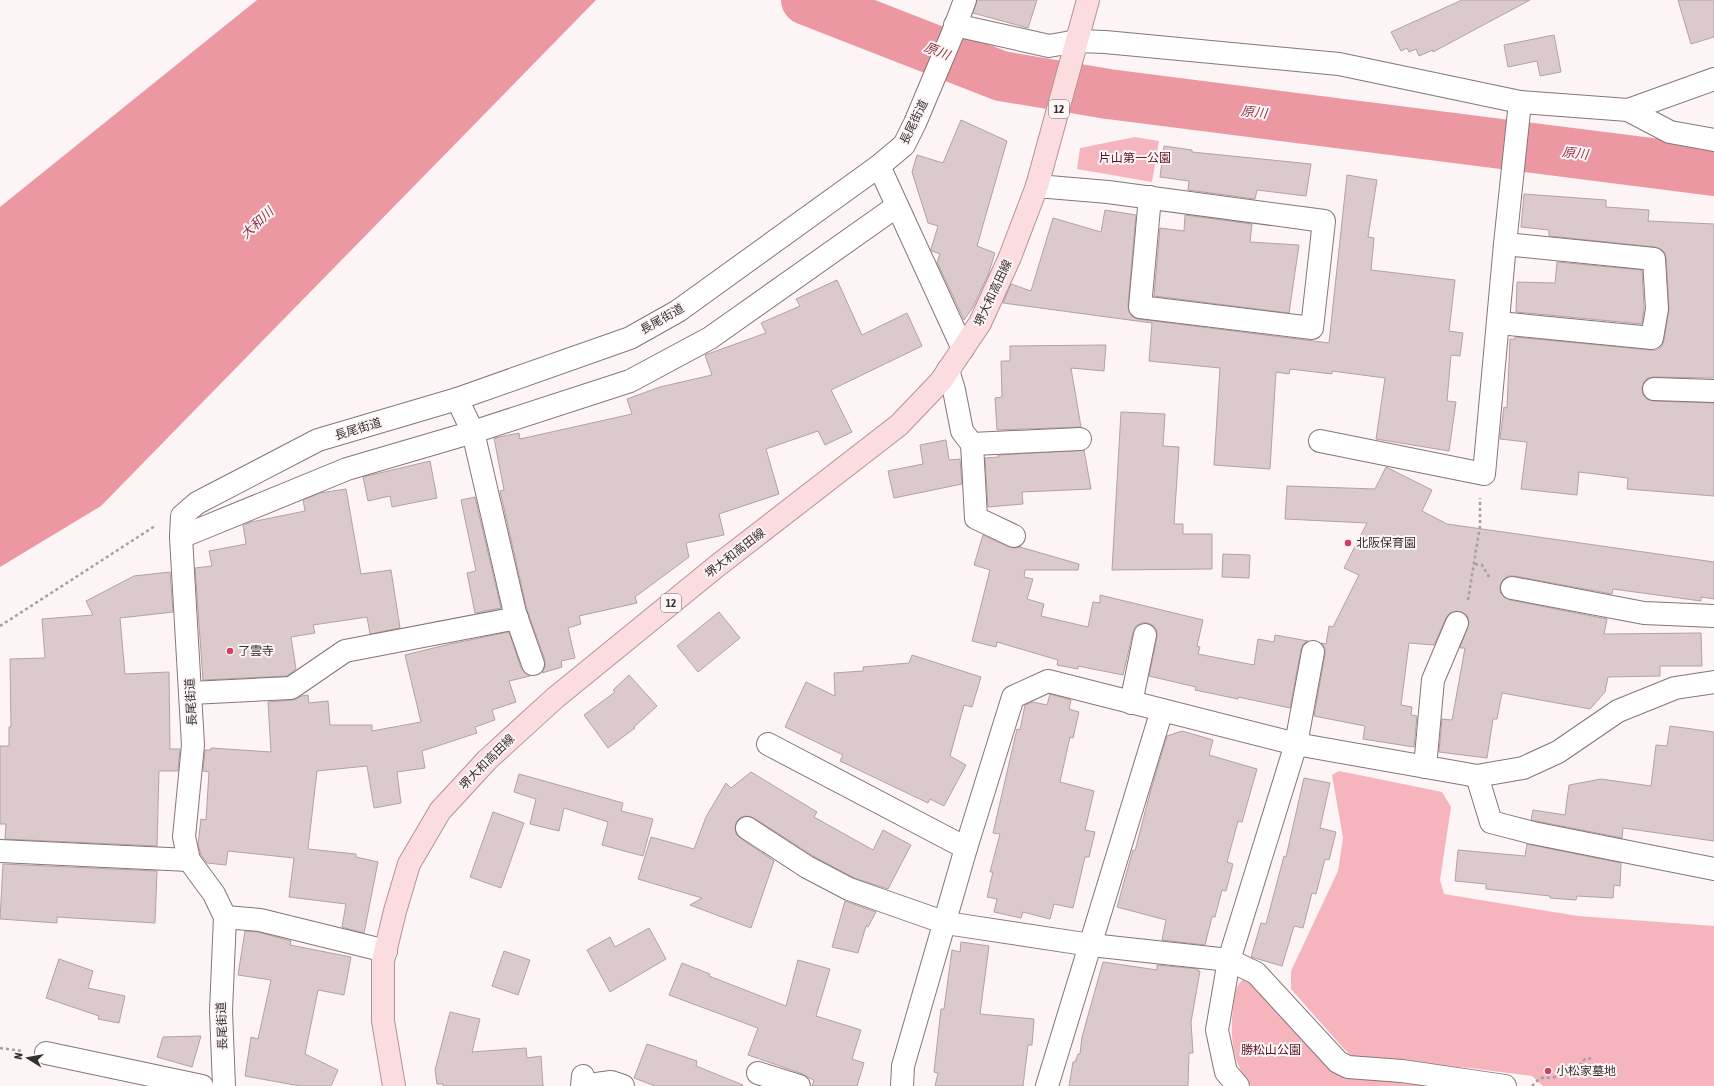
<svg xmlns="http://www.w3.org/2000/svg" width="1714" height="1086" font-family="'Asap Condensed','Noto Sans JP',sans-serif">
<rect width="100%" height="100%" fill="#fdf4f5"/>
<g fill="#f6b4bc">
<polygon points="1135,137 1159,141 1152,182 1077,169 1080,148"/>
<polygon points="1339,771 1442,792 1451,807 1440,880 1444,894 1578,916 1714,926 1714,1086 1543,1086 1532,1076 1470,1068 1366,1060 1352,1056 1344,1049 1291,989 1291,971 1338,871 1343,838 1332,775"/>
<path d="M1244,979L1252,982L1353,1078L1432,1086H1251C1231,1063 1229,1030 1234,1001C1236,992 1236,984 1244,979Z"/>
</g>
<polygon fill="#ec98a3" points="257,0 596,0 101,506 0,567 0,207"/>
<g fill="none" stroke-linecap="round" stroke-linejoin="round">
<polyline stroke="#ec98a3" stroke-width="50" points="806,0 1001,76 1108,94 1714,171"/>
</g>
<g fill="#dcc9cb" stroke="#b4a1a3">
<polygon points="977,0 1037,0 1028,28 973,13"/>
<polygon points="1462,0 1530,0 1433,52 1433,50 1419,56 1416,49 1409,52 1407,48 1401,51 1391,32"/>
<polygon points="1678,0 1714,0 1714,37 1691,44"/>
<polygon points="1554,35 1561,72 1540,76 1537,61 1508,67 1504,45"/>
<polygon points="961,120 1007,141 977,246 995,253 988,275 973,307 964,320 937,262 940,254 932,251 931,249 938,226 928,223 912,172 917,155 943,163"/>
<polygon points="1164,146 1192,150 1192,152 1311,164 1306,196 1257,190 1255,199 1188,190 1189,181 1160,177"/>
<polygon points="1347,175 1377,180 1368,237 1374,238 1371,270 1455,280 1449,331 1463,333 1460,356 1451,355 1447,401 1456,402 1449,451 1376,439 1385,378 1332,371 1332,374 1290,369 1289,374 1276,372 1270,469 1214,465 1220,368 1149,361 1152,323 1003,303 1011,284 1031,291 1053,218 1101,232 1105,210 1136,215 1128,306 1129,312 1133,317 1138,319 1329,343"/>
<polygon points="1524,194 1606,200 1606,207 1649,210 1648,221 1714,224 1714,378 1654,377 1648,378 1644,382 1642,389 1643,395 1647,399 1653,401 1714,403 1714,496 1627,489 1628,478 1579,472 1577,495 1521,489 1527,442 1500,439 1504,407 1507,408 1510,339 1515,339 1515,337 1651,350 1657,350 1662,346 1664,340 1669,308 1666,258 1665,253 1661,249 1655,247 1549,236 1549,230 1521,227"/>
<polygon points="1185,215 1252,224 1250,242 1299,245 1289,313 1154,296 1160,228 1184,231"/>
<polygon points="1557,262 1642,270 1644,308 1642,324 1516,312 1517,282 1555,283"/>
<polygon points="837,280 862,335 907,313 922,346 831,390 852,432 825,445 818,431 766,449 779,494 719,514 724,535 686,543 689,557 635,597 637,603 579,616 581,624 568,628 575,658 561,661 562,667 542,673 545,667 545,660 527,610 500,491 504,490 494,438 519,433 520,439 632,414 627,399 660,387 712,375 705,355 766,333 761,323 800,306 796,299"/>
<polygon points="1106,345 1104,371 1071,368 1081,427 997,430 995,398 1002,397 1001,361 1010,361 1010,346"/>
<polygon points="1121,412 1165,414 1163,446 1179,447 1174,524 1183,524 1183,534 1212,534 1212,569 1112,570"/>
<polygon points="946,440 949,460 960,459 962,484 894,498 888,471 923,464 920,445"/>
<polygon points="1084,450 1091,489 1022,492 1023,504 988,507 985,458 999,457 998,455"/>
<polygon points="430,461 437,498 392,507 390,496 368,501 363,477"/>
<polygon points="1386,467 1432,490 1422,511 1447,524 1714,562 1714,599 1701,597 1701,601 1613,589 1612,594 1514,576 1508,576 1503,580 1500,586 1500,592 1504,597 1510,600 1607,619 1604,634 1701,633 1702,666 1660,666 1660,676 1608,677 1605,692 1590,709 1502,693 1497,719 1493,719 1487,758 1439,752 1442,719 1452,720 1465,648 1460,648 1469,622 1467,615 1462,612 1456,611 1450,613 1446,618 1434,645 1409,643 1401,705 1412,707 1411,715 1417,716 1414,747 1363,739 1365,726 1314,716 1325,654 1325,648 1321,643 1326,644 1329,626 1333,627 1359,575 1344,568 1367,523 1285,519 1287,486 1375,489"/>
<polygon points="346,489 361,574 391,570 400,628 370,634 367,617 313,625 315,633 291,637 296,669 287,676 203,680 195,568 212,566 209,551 246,544 243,525 251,522 305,511 303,500 320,493"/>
<polygon points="475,497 501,608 475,613 467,573 476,571 461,500"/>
<polygon points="983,535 1009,547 1015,548 1020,547 1079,564 1078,570 1025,570 1024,577 1033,579 1027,599 1044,604 1041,616 1088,627 1093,602 1100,603 1100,595 1203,620 1197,646 1200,647 1198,654 1254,665 1258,639 1274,642 1275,635 1308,641 1303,644 1301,650 1290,708 1238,697 1238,699 1195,690 1196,687 1149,676 1157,637 1157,631 1154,626 1148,623 1141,623 1136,626 1133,632 1123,675 1078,666 1078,669 1057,665 1058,660 997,642 996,647 972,641 990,570 974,565"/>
<polygon points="1223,554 1250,555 1249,578 1222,577"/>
<polygon points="170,572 173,612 120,618 125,674 169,672 170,749 180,749 178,771 159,771 157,846 5,839 6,824 0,824 0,746 9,746 9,727 11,727 10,659 45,658 42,619 93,615 86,601 134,576"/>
<polygon points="719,612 740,638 698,672 677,646"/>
<polygon points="509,632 521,668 525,673 530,676 509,681 516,702 492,710 495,720 475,727 477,733 422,751 425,768 397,772 401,803 374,808 367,766 317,771 308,849 356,854 356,857 378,862 364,933 342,927 346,904 289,897 294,858 228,851 226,865 207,863 201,855 198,844 201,819 206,820 209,772 203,771 205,750 211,750 211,748 271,752 268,702 292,700 302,696 308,695 309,703 328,701 330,725 372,725 372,731 421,722 405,655 450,644"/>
<polygon points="912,655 981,677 972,707 964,705 950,756 966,765 944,806 930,799 928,803 840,761 843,755 785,727 806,682 835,696 834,673 863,671 863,667 909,663"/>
<polygon points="629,675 657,706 634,727 635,728 608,748 584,715 615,692 613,690"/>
<polygon points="1050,694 1071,700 1069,709 1079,712 1073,738 1070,737 1060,782 1094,791 1085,830 1095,832 1089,857 1085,857 1073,908 1054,904 1050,919 1023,912 1021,918 994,912 997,899 987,897 993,872 990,872 1000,834 993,833 1017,729 1020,730 1025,705 1033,702 1047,705"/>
<polygon points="1670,726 1714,732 1714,841 1623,828 1622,838 1531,820 1533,810 1565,815 1569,785 1601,779 1651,786 1656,745 1667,746"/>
<polygon points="1182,731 1213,740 1209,755 1257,769 1242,822 1238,821 1227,862 1233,864 1226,891 1222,890 1215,917 1212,917 1205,945 1162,940 1166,920 1117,907 1133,850 1135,851 1150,793 1167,736"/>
<polygon points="751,772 817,812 814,817 873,850 883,830 911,845 888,889 854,878 813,856 754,818 747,816 741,817 736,822 735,828 736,834 740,838 774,861 751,928 690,905 702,898 638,879 651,837 694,849 706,817 726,783 731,788"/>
<polygon points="519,774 623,803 621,811 653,819 643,856 602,845 608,822 564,808 559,831 530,824 536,799 514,792"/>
<polygon points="1304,778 1330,783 1320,828 1336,832 1329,860 1325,859 1316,894 1312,893 1303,928 1294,926 1282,966 1251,957 1261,923 1266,924 1284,856 1286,857"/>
<polygon points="493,812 524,823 501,888 470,877"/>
<polygon points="1527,844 1621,863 1620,886 1614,885 1613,898 1577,896 1576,900 1550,898 1550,896 1486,889 1486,884 1455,881 1458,850 1525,856"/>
<polygon points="3,864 157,871 155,923 57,917 57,923 0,919"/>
<polygon points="845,901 876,912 868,927 866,926 858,953 832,947"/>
<polygon points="649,928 666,959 610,992 587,950 610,937 615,947"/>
<polygon points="245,931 258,932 291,941 290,945 351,957 344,995 318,990 305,1054 338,1070 331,1086 300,1086 245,1076 251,1037 258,1039 271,980 238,975"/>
<polygon points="961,942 989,946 980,1014 1034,1019 1032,1045 1028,1045 1023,1086 935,1086 938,1073 934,1072 941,1009 944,1009 952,950 960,952"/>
<polygon points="504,951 530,960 518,995 492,986"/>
<polygon points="59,959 93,971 88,988 125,996 119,1023 98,1019 99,1016 46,998"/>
<polygon points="798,960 830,969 816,1016 861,1030 852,1059 864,1063 857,1086 812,1086 814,1080 809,1078 803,1074 748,1055 758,1028 669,995 682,963 710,974 709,976 786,1006"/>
<polygon points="1103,962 1157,970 1157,965 1198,969 1198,971 1200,971 1191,1022 1193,1053 1189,1053 1188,1086 1069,1086 1073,1062 1075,1062 1078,1054 1080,1054 1082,1037"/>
<polygon points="450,1012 480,1019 472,1052 526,1048 527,1058 541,1056 543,1086 443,1086 443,1084 437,1084 435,1070"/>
<polygon points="201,1036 192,1067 157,1057 163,1037"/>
<polygon points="647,1044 697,1061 696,1066 743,1085 742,1086 655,1086 634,1078"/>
</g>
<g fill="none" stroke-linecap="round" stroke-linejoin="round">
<defs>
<g id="minor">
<polyline points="955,25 1049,46 1077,41 1105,42 1339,64 1520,102 1628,110 1670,132 1714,140"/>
<polyline points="1628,110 1714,79"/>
<polyline points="879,166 963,349"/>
<polyline points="1037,186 1108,192 1324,221 1312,328 1140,307 1150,197"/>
<polyline points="1499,323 1652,338 1657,309 1654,259 1505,244"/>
<polyline points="948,370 954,390 962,431 972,444 976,518 1014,536"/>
<polyline points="1654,389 1714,391"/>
<polyline points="457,399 473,432 515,613 533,664"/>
<polyline points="1320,441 1484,474 1505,244 1520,102"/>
<polyline points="972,444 1080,439"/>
<polyline points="181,537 347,469 473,432 630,381 710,338 897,206"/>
<polyline points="1512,588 1644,613 1714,616"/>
<polyline points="191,693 291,688 345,651 517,618"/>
<polyline points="1131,703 1145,635"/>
<polyline points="768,744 966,848"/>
<polyline points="1425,767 1433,680 1457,623"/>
<polyline points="1477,776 1491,822 1533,833 1714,869"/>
<polyline points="747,828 807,867 849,889 946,923 1091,945 1229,960 1256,973 1338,1062 1348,1067 1402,1071 1505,1086"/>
<polyline points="0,851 189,860"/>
<polyline points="225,917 260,920 386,951"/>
<polyline points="46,1053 202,1086"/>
<polyline points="758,1073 799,1086"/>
<polyline points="583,1076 582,1086 611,1082 623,1086"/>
<polyline points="224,1086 221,1011 225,917 214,894 189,860 184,837 193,745 181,537 182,516 197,503 318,440 457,399 630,338 678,311 879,166 904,145 915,123 952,35 965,0"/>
<polyline points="902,1086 903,1066 966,848 1013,697 1048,681 1296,744 1477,776 1523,768 1558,752 1618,711 1675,688 1714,682"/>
<polyline points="1047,1086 1162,710"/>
<polyline points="1238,1086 1226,1072 1217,1030 1229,960 1296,744 1313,652"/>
</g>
<polyline id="major" points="394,1086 383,1021 383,961 395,911 409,864 440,811 487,760 555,698 717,566 899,425 941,381 980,323 1010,257 1037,186 1088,0"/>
</defs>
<use href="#minor" stroke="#877577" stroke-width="24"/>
<use href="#major" stroke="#b49296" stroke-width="24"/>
<g stroke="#a69e9f" stroke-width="2.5" stroke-dasharray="3 3" stroke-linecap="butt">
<polyline points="1475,564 1482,565 1489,577"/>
<polyline points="1468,600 1480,526 1480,498"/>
<polyline points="0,626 155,526"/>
<polyline points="0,1048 22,1051"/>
<path d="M1532,1086L1540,1078C1564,1077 1569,1077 1586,1058L1594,1059"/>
</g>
<use href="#minor" stroke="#fff" stroke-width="22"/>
<use href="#major" stroke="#fbdde0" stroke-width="22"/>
</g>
<g fill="#cf3f61" stroke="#fdf4f5" stroke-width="1.5">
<circle cx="1348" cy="543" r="4"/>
<circle cx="230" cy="651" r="4"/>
<circle cx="1548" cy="1071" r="4"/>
</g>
<g text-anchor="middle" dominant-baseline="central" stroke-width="4" stroke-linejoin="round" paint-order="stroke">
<g fill="#fdf4f5" stroke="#726b6c" stroke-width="1">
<rect x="1049" y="100" width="20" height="18" rx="3"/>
<rect x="661" y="594" width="20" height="18" rx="3"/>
</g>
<g font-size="11" font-weight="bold" fill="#373031">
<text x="1059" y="109">12</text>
<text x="671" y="603">12</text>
</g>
<g font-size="12" fill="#373031" stroke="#fdf4f5">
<text transform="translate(914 122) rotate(-64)">長尾街道</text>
<text transform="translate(993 293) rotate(-65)">堺大和高田線</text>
<text transform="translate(662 319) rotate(-30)">長尾街道</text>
<text transform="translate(358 429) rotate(-17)">長尾街道</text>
<text transform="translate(735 553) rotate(-38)">堺大和高田線</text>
<text transform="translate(191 702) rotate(-93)">長尾街道</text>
<text transform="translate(487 762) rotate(-45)">堺大和高田線</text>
<text transform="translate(222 1026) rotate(-92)">長尾街道</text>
</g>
<g font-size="12" fill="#5c1225" stroke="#fdf4f5">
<text x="1135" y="158">片山第一公園</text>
<text x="1271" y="1050">勝松山公園</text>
</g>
<g font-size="12" fill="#373031" stroke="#fdf4f5" text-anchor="start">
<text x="1356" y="543">北阪保育園</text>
<text x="238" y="651">了雲寺</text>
<text x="1556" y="1071">小松家墓地</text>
</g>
<g font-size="13" font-style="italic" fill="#923046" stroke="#fdf4f5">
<text transform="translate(937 51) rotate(21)">原川</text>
<text transform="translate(1254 112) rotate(7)">原川</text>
<text transform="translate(1575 153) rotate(7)">原川</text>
<text transform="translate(257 223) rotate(-43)">大和川</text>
</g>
</g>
<g transform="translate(28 1058) rotate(281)" stroke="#fdf4f5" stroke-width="3" paint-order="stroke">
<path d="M0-3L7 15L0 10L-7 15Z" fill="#373031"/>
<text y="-6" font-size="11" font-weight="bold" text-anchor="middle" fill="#373031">N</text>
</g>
</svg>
